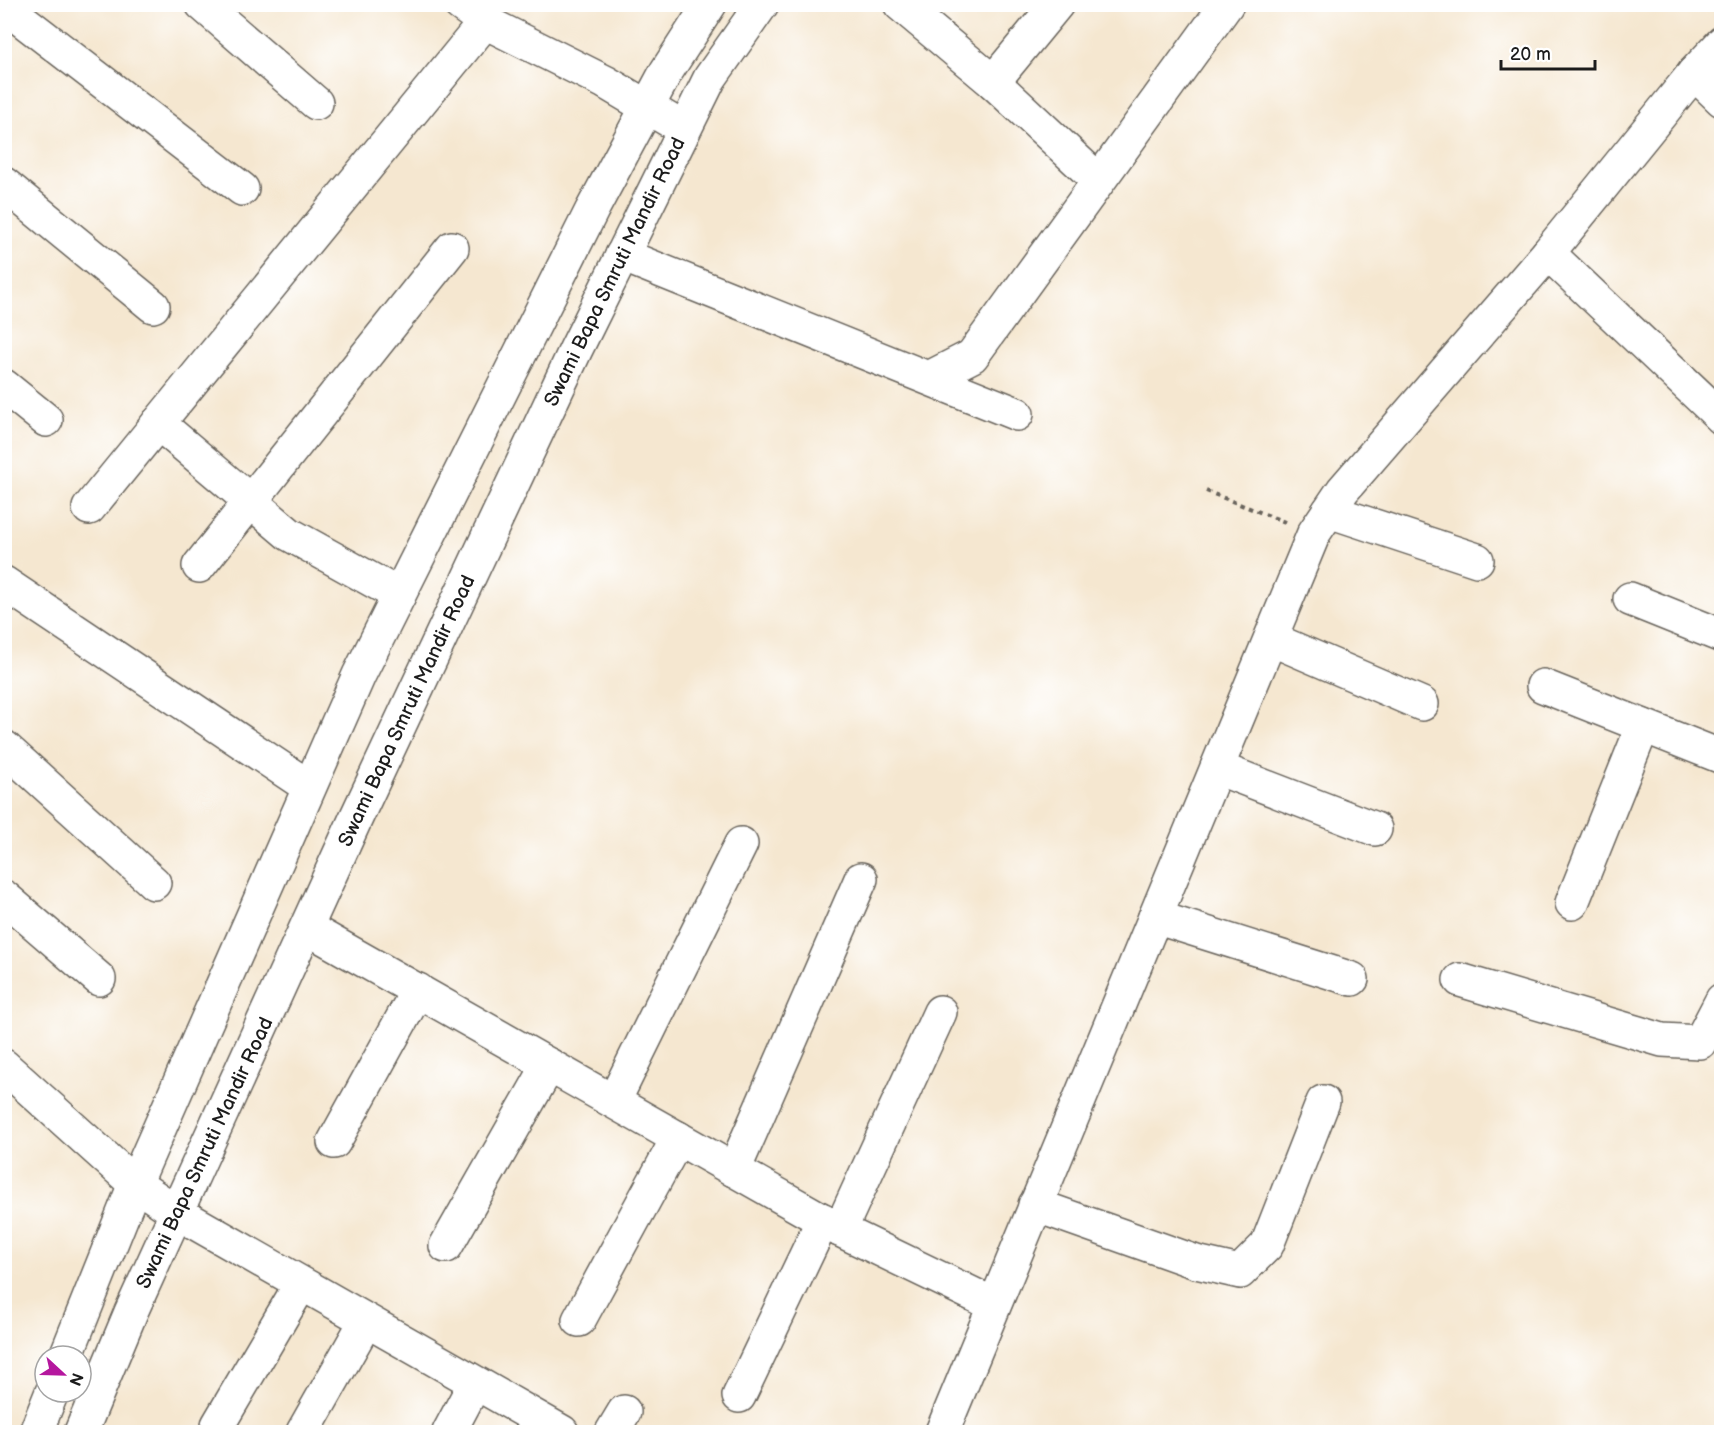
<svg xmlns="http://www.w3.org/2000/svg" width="1726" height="1437" font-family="'Balsamiq Sans',sans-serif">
<rect width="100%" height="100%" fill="#fff"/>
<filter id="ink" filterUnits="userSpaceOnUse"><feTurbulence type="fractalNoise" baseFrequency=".0167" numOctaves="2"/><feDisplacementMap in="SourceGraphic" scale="12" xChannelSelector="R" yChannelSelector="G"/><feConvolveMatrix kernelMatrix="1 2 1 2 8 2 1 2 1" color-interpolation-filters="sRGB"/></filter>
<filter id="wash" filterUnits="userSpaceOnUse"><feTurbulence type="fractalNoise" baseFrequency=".008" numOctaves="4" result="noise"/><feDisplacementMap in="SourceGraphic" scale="24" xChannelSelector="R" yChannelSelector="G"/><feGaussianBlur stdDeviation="1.35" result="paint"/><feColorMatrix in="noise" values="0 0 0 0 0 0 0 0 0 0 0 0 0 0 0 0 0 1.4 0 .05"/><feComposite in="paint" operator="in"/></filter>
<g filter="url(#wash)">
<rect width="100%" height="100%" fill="#f5e7d0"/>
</g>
<g filter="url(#ink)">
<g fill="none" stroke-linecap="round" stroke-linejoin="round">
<defs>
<g id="street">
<polyline points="202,4 316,103"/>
<polyline points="460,4 485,22 605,82 684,129"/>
<polyline points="900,4 993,82 1098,180"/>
<polyline points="4,6 242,189"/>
<polyline points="1694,73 1722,100"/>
<polyline points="993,82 1057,4"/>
<polyline points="4,184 153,306"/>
<polyline points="1548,253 1722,418"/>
<polyline points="622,255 1017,414"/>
<polyline points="929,378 972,356 1227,4"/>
<polyline points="4,386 46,420"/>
<polyline points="158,423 289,534 399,595"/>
<polyline points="89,508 485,22"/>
<polyline points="1329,511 1477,560"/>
<polyline points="199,566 452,248"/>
<polyline points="4,583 309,787"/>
<polyline points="1630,599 1722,636"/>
<polyline points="1271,639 1422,704"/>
<polyline points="1543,686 1722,757"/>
<polyline points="4,747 154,883"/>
<polyline points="1217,768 1375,829"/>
<polyline points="4,897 99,979"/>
<polyline points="1572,903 1643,726"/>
<polyline points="1155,917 1352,979"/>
<polyline points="307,928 840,1230 993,1304"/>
<polyline points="1460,980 1662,1040 1700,1042 1722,1000"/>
<polyline points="4,1066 135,1184 178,1213 562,1432"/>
<polyline points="614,1101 741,844"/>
<polyline points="334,1142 418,990"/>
<polyline points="734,1170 861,879"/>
<polyline points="1035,1205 1196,1262 1240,1272 1267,1245 1323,1102"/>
<polyline points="840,1230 940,1012"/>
<polyline points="446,1246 549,1065"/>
<polyline points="579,1320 678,1138"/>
<polyline points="739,1396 823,1220"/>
<polyline points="218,1425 301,1284"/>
<polyline points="303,1432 366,1321"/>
<polyline points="449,1432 475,1383"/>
<polyline points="612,1432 624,1412"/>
<polyline points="942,1432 1314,533 1343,490 1548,253 1694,73 1722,43"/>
</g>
<g id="secondary">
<polyline points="66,1356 135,1184 359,675 592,210 666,72 710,4"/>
<polyline points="36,1432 52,1392"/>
<polyline points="81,1432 131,1312 356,818 576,349 710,78 762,4"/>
</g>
</defs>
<use href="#street" stroke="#68635b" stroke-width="36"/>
<use href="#secondary" stroke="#68635b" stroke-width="36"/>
<polyline stroke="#68635b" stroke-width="4" stroke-dasharray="4.5 4.5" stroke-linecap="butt" points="1206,491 1285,522"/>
<use href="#street" stroke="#fff" stroke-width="33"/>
<use href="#secondary" stroke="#fff" stroke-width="33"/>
</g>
</g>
<g text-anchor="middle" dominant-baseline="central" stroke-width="6" stroke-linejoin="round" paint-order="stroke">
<g font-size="20" fill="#1c1c1c" stroke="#fff">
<text transform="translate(615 272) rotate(-64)">Swami Bapa Smruti Mandir Road</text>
<text transform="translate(407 711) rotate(-65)">Swami Bapa Smruti Mandir Road</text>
<text transform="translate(205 1153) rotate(-65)">Swami Bapa Smruti Mandir Road</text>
</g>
</g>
<rect width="1726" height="1437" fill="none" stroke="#fff" stroke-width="24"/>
<g transform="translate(63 1374) rotate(112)"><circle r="28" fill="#ffffff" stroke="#a4a4a4" stroke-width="1.5"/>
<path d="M0-4.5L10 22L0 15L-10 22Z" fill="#b5179e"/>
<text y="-9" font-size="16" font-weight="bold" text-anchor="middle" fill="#1c1c1c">N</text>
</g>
<path d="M1501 60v9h94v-9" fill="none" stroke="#1c1c1c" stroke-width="3"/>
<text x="1510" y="60" font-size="18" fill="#1c1c1c" stroke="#ffffff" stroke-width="4.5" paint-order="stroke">20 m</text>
</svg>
